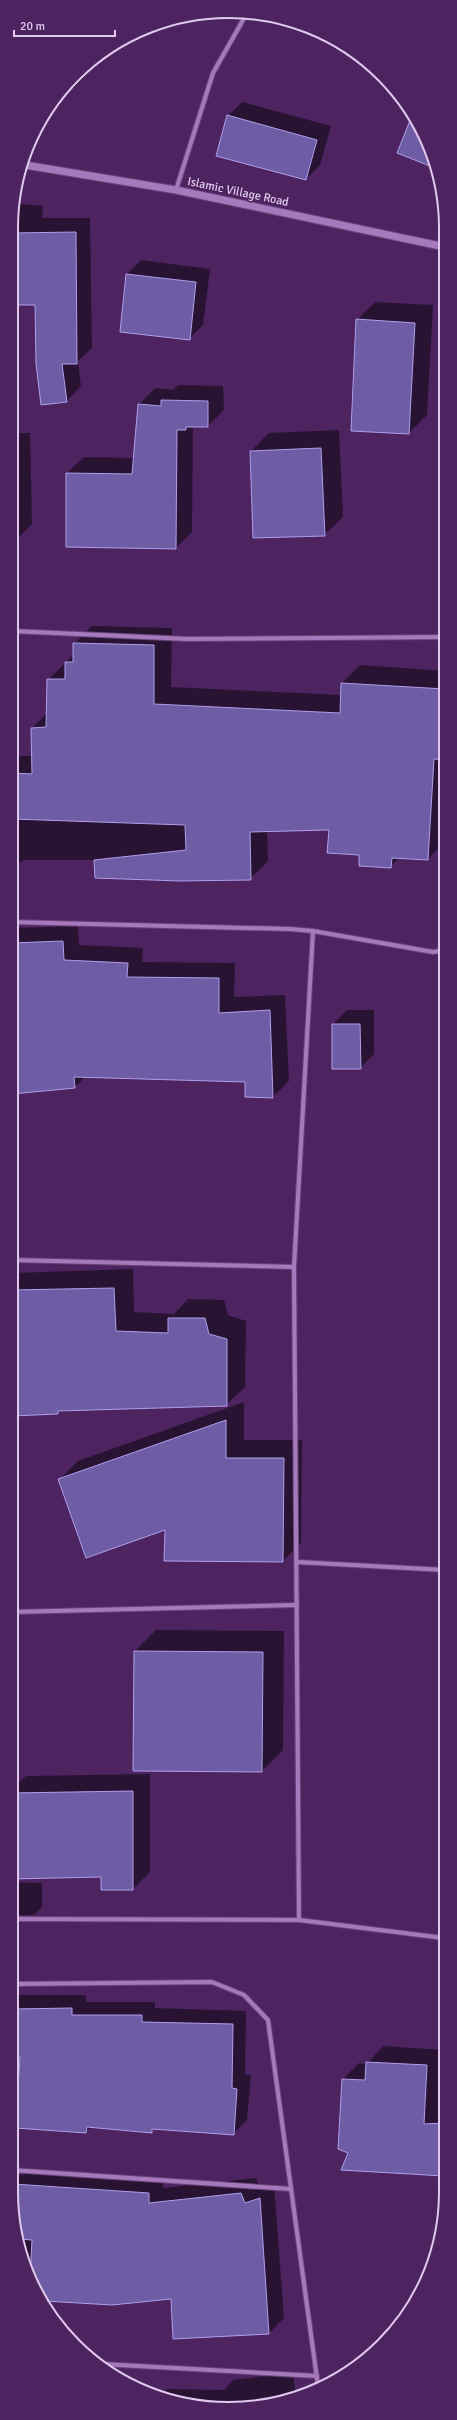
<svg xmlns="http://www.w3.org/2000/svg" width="457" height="2420" font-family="Signika,sans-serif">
<rect width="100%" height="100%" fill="#4d2460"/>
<g fill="#0007">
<polygon points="95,57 91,70 74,88 69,87"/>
<polygon points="242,102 331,126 320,165 306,179 228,116"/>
<polygon points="412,119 429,145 435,167 398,152"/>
<polygon points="13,203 43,206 42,218 90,218 92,348 78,361 81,386 67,401 36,304 13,304"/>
<polygon points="141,260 210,269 203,325 189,339 127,274"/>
<polygon points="375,302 433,305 427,415 409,433 357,320"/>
<polygon points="178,385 223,386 224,410 208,426 193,426 192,532 176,548 67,473 84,457 135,458 139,405 155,388 173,390"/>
<polygon points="339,430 343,517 324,535 251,451 269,433"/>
<polygon points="13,433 30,433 32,524 16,540 13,540"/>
<polygon points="92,626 172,628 171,687 342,695 342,683 360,665 445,671 445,841 428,859 400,857 391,866 360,854 330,829 267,831 268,861 250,879 99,860 24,860 22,862 12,862 12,756 33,756 32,728 47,713 48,680 74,654 74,644"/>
<polygon points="78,926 79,945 143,948 142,962 235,963 234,997 285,995 289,1081 273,1097 246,1096 246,1081 85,1077 75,1087 12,1093 12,928"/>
<polygon points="347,1010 374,1010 374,1054 360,1068 333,1024"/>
<polygon points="133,1269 134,1312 174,1314 188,1299 224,1300 228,1315 246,1321 245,1387 226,1405 61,1410 58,1413 12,1415 12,1273"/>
<polygon points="244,1402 244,1440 302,1440 301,1543 283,1561 166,1528 59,1480 78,1461"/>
<polygon points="156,1630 284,1631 283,1750 262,1771 134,1770 135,1651"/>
<polygon points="150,1774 150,1872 133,1889 102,1876 11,1878 11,1790 26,1776"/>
<polygon points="13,1882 42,1883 42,1907 34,1915 11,1915 11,1884"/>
<polygon points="11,1990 12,1995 86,1995 86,2002 155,2002 155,2008 246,2011 245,2075 251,2075 247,2120 233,2134 155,2128 151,2132 91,2127 86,2132 11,2115"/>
<polygon points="383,2046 444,2050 444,2191 442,2191 441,2175 349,2153 343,2079 359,2063 367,2064"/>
<polygon points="29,2169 163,2178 163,2188 256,2178 260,2189 274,2184 284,2318 269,2333 174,2338 172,2298 45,2300 27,2275 11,2192 11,2174 23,2175"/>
<polygon points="293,2373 296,2398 215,2409 144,2392 163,2393 167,2389 224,2390 233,2380"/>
</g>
<g fill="#6e5da4" stroke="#af9feb">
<polygon points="227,115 317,140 306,180 216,156"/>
<polygon points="411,118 429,145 435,168 397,153"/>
<polygon points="76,232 77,364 62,364 67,402 41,405 36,364 35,305 13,305 13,233"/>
<polygon points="126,274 196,282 190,340 120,332"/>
<polygon points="356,319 415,323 409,434 351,431"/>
<polygon points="161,400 208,401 208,427 186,427 186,430 177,430 176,549 66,547 66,473 132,474 138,404 161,406"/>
<polygon points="321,448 325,536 253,538 250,451"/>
<polygon points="73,643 154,645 154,704 340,713 341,683 445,689 445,760 434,759 428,860 392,858 391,868 359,866 359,855 327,853 329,830 250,832 251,880 180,881 95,878 94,860 186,850 185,825 12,819 12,773 32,774 31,728 46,727 47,679 65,679 65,662 73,662"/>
<polygon points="63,941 64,960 128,963 127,977 219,978 219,1013 270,1010 273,1098 245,1097 245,1082 74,1077 75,1088 12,1094 12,943"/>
<polygon points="332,1024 360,1024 361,1069 332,1069"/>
<polygon points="114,1288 116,1331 168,1333 168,1318 205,1318 209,1334 227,1339 227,1406 58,1411 58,1414 12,1416 12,1290"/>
<polygon points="226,1420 226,1458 284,1458 283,1562 164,1561 165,1530 86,1558 58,1479"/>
<polygon points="134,1651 263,1652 262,1772 133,1771"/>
<polygon points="133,1791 133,1890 101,1890 101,1877 11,1879 11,1793"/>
<polygon points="72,2008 72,2015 142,2015 142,2022 233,2024 232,2088 237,2089 234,2135 152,2129 152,2133 87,2127 86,2133 15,2128 20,2057 13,2057 13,2009"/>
<polygon points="366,2062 427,2065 424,2124 444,2123 444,2176 341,2170 348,2153 338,2149 342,2079 365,2080"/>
<polygon points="13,2184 149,2193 149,2203 241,2193 245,2203 260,2198 269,2334 173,2339 171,2299 112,2305 45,2301 30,2278 32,2240 20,2239"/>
</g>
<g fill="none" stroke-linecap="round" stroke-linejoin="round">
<defs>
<g id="minor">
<polyline points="176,190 213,73 247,13"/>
<polyline points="12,631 188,639 445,637"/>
<polyline points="12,922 290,929 313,931 433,952 445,950"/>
<polyline points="12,1260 294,1267 313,931"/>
<polyline points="294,1267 299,1920"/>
<polyline points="297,1562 445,1570"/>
<polyline points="12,1612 297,1605"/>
<polyline points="11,1919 299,1920 444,1938"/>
<polyline points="11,1984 212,1982 244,1995 268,2020 318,2386"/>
<polyline points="11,2170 291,2189"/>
<polyline points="102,2364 317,2376"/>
</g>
<polyline id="tertiary" points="25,165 176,190 445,247"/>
</defs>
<use href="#minor" stroke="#6a447a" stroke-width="6"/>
<use href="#tertiary" stroke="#6a447a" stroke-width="9"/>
<use href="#minor" stroke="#a579bc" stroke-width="4"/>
<use href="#tertiary" stroke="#a579bc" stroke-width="7"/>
</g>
<g text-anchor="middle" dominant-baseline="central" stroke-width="3" stroke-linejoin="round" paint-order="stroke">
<g font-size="12" fill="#e0c9ed" stroke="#4d2460">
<text transform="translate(238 192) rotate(12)">Islamic Village Road</text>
</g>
</g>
<path d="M0 0H457V2420H0ZM228 18H229A210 210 0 0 1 439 228V2192A210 210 0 0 1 229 2402H228A210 210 0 0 1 18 2192V228A210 210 0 0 1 228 18Z" fill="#4d2460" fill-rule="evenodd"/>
<path fill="none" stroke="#e0c9ed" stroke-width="2" d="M228 18H229A210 210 0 0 1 439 228V2192A210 210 0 0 1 229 2402H228A210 210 0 0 1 18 2192V228A210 210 0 0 1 228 18Z"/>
<path d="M14 30v6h101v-6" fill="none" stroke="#e0c9ed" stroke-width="2"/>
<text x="20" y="30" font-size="12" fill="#e0c9ed" stroke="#4d2460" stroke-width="3" paint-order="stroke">20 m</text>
</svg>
